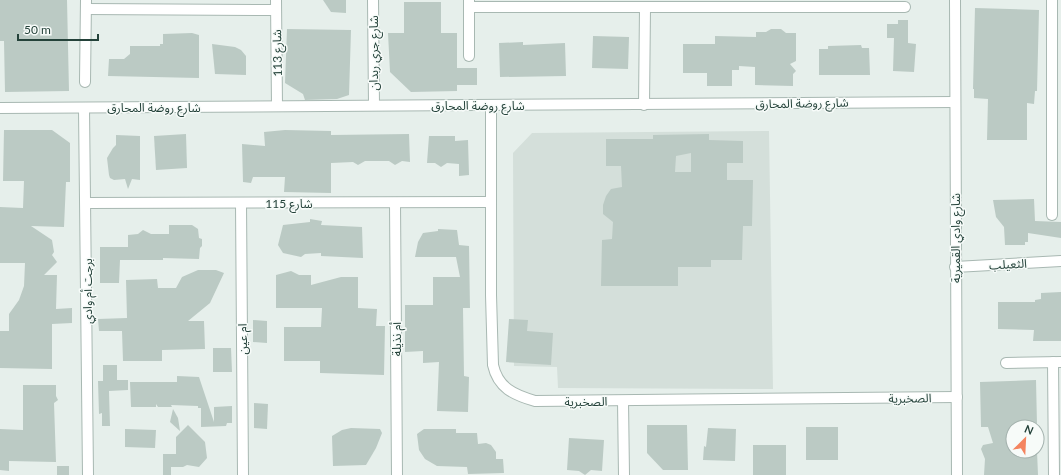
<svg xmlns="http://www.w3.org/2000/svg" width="1061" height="475" font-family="Lato,'Noto Sans Arabic',sans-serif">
<rect width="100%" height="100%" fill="#e6efeb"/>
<polygon fill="#d4dfda" points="769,131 773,389 558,388 557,367 514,366 513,153 532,133"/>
<g fill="#bbcac4" fill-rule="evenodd">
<polygon points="0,0 67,0 69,91 5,92 4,41 0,41"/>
<polygon points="323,0 346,0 346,13 331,12"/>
<polygon points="404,2 441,2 441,33 457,33 457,68 477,68 477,85 457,85 457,91 411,92 390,72 388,33 404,33"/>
<polygon points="975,8 1039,10 1037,91 1035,91 1034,104 1027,103 1027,140 987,140 988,99 974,98 974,89 973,89"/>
<polygon points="898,20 908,20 908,43 916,44 914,72 893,71 894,38 887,38 887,24 898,24"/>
<polygon points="287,29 351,30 349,95 337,99 305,100 303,94 285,83"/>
<polygon points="771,29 781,29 786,33 796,33 796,61 790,64 796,71 793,74 793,86 755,85 755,67 739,66 739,70 732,70 732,86 707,86 707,73 683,73 683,44 715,44 715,36 756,37 756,32 766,32"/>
<polygon points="192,33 199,35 199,78 108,76 109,59 124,59 130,54 130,46 160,46 160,44 163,44 163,34"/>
<polygon points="593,36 629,37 628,69 592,68"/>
<polygon points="523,42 523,45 565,43 566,76 500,77 499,43"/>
<polygon points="212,44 235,47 241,50 246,56 246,75 215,74"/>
<polygon points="861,45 862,48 869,48 870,75 819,75 819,49 828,49 828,46"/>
<polygon points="4,130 52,130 70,143 70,182 66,182 64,227 31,226 52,240 54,252 52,255 57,262 44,275 57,275 56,309 72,308 72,323 52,324 52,369 0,368 0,331 9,331 9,314 19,300 24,286 25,263 0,263 0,207 23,208 24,181 3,181"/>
<polygon points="285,130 331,131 331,135 409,134 410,162 402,161 395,165 389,161 365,161 358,165 353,162 331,163 331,193 284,192 285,177 253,177 251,183 243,182 242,144 265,146 264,132"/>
<polygon points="186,134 187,168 156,170 154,136"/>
<path d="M709,134V140L743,141V163H727V180H753L752,226H743L742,260H711V267H678V286H601L602,240L612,239L613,222L603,214V205L606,196L611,189L622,187L621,166H606V139H653V135ZM691,153V172H675L676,156Z"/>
<polygon points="116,135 140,136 140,180 132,179 128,189 125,179 114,180 110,178 109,175 107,158 113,148 116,145"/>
<polygon points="429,136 455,136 455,141 468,140 469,175 459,176 459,164 447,163 441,167 435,163 427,163"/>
<polygon points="1034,199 1035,221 1061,222 1061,238 1028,233 1028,242 1025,242 1025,245 1005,245 1004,227 996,217 993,200"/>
<polygon points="310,219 322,221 321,225 362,227 363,258 321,256 321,253 305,254 301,257 283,253 278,245 283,225 310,222"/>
<polygon points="169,225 192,225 198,229 199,238 202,239 202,246 200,248 199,259 163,258 163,260 120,260 119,283 100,283 100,247 128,247 128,235 138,234 143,230 151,234 169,234"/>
<polygon points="438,229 457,230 459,245 469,246 470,308 463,308 464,376 469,377 468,412 437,411 439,362 423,363 423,351 405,352 405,305 433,305 433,277 460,277 456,257 415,257 418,242 423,233 438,231"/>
<polygon points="198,270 216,270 224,273 210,303 188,321 204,321 205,349 162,350 162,361 123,361 122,331 99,331 98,319 127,318 126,280 157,279 158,288 176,288 182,277"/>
<polygon points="291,271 299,275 311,275 311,285 341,277 358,277 358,308 377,309 376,326 385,326 384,375 320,373 320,361 284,361 284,327 321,327 322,308 276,308 276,275"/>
<polygon points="1061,292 1061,341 1033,341 1034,330 998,329 998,302 1035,302 1035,300 1041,299 1041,293"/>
<polygon points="509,319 528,320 527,331 553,333 551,365 506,362"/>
<polygon points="253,320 267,321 267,343 253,342"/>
<polygon points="213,348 231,348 232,372 213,372"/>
<polygon points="103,365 117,365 117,380 128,380 128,390 109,391 110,426 102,426 102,413 99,414 98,381 103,381"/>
<polygon points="177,376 199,377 214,422 214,407 232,406 232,423 227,423 226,426 201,427 201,408 198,408 198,406 171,405 172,407 158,407 156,404 156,407 131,407 130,382 177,382"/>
<polygon points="1036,380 1037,425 1013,426 1013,451 1037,451 1038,475 984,475 985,459 981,449 983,445 993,443 988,427 981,427 980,382"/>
<polygon points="23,385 56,385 56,396 58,400 54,403 56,462 9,461 9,471 0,470 0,429 23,430"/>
<polygon points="254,403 268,404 267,429 254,428"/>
<polygon points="173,409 178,418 180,431 170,422"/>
<polygon points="188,425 205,442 207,458 199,467 187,465 183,467 171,467 171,475 163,475 163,454 176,454 176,437"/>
<polygon points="647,425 687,425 688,470 663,470 647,453"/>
<rect x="806" y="427" width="32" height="33"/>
<polygon points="351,428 380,429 382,433 376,448 366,465 333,466 332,436 342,430"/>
<polygon points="708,428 736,429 735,461 703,460 704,446 706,447"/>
<polygon points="125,429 156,430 155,448 125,447"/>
<polygon points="424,429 456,429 456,433 477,433 478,444 486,443 491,445 496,452 496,459 503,459 504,473 468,474 467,467 437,466 425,459 419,450 417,434"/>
<polygon points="569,438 604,440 602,471 591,470 585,475 579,471 567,470"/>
<rect x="753" y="445" width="33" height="30"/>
<rect x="57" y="466" width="12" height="9"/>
</g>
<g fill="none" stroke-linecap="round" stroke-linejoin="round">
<defs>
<g id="minor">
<polyline points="276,0 277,106"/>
<polyline points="373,0 374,105"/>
<polyline points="955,0 957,475"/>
<polyline points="470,7 905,7"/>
<polyline points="86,9 276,10"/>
<polyline points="469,56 469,0"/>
<polyline points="85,82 86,0"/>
<path d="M491,105V295L493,365C498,388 514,395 535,401L957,397"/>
<polyline points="644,105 645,8"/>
<polyline points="0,108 955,102"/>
<polyline points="84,108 88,475"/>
<polyline points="86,203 491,202"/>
<polyline points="241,203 243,475"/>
<polyline points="395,203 397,475"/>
<polyline points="1052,215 1052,0"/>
<polyline points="955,267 1061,261"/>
<polyline points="1053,362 1054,475"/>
<polyline points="1006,363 1061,362"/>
<polyline points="623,401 624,475"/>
</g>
</defs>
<use href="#minor" stroke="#a8b8b2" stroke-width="12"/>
<use href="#minor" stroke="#fff" stroke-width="10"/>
</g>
<g text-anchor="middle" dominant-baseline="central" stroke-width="3" stroke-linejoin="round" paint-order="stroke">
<g font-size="12" fill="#24423a" stroke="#f7fbf9">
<text transform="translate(277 53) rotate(-91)">شارع 113</text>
<text transform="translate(373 53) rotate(-90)">شارع جري ربدان</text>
<text transform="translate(802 103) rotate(-1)">شارع روضة المحارق</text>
<text x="478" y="105">شارع روضة المحارق</text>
<text x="154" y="107">شارع روضة المحارق</text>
<text x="289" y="203">شارع 115</text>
<text transform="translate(955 238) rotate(-90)">شارع وادي القميرية</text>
<text transform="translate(1008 264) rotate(-3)">الثعيلب</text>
<text transform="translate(87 291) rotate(-90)">برجت أم وادي</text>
<text transform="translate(242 339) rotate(-90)">ام عين</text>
<text transform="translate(396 339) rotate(-90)">أم نذيلة</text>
<text transform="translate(910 398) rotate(-1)">الصخبرية</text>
<text x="586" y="401">الصخبرية</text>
</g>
</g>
<g transform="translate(1025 439) rotate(24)"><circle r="19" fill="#f7fbf9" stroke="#a3b1ad"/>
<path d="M0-3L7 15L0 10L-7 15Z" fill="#f4845f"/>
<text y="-6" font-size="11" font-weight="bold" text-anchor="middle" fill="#24423a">N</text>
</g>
<path d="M18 34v6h80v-6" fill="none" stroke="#24423a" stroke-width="2"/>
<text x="24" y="34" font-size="12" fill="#24423a" stroke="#f7fbf9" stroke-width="3" paint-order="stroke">50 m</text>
</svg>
